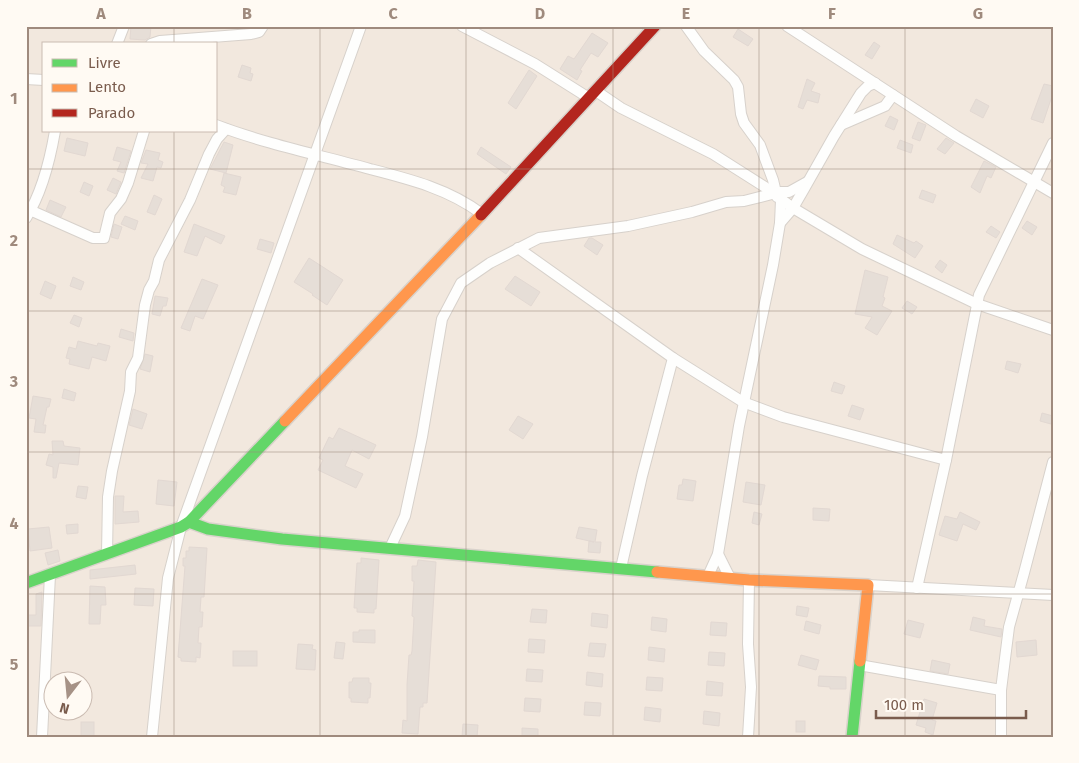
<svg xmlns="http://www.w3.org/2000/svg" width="1079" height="763" font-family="'Fira Sans',sans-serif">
<rect width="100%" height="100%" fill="#f9f5f0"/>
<path fill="#f2e8de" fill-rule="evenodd" d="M26,26H1053V737H26ZM44,44H216V131H44ZM52,680H82V710H52Z"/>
<g fill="#e6ded7" stroke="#e2d8d2">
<polygon points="131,26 151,26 150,37 145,40 130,39"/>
<polygon points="738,29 753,39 748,46 733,37"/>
<polygon points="592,33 608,43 598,57 591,53 580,70 582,71 577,80 560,69 568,56 574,59"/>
<polygon points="874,42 880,46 872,59 865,55"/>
<polygon points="242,65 251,68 250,73 253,74 251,81 238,77"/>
<polygon points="529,70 537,76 516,109 508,103"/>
<polygon points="807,79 815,83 811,91 820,94 818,103 807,100 803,109 798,107"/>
<polygon points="1044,84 1053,86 1053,93 1043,123 1031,119"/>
<polygon points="976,99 989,106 983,118 970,111"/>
<polygon points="890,116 898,120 894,130 885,126"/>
<polygon points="918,122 926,125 920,141 912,138"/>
<polygon points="67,138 88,143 85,156 64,151"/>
<polygon points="946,138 954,143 945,154 937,149"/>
<polygon points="900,140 913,145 911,153 897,148"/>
<polygon points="224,142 233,145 226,173 210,169"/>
<polygon points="117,147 131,151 124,173 117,171 121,162 113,160"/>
<polygon points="481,147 511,167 506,174 477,154"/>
<polygon points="146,150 160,153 158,160 163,162 161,168 157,167 153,181 141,178 148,164 141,163"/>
<polygon points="984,161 996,167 991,178 987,176 980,193 971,187"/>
<polygon points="224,173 241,177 236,195 223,192 225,187 221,185"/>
<polygon points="113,178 121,182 116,194 107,190"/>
<polygon points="84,182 93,186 89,196 80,192"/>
<polygon points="922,190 936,195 933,203 919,198"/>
<polygon points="154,195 162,199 155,215 147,212"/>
<polygon points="50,200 66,207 61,217 46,210"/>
<polygon points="125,216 138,221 135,230 121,224"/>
<polygon points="1027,221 1037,227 1032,235 1022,228"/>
<polygon points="114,224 122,227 118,239 111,237"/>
<polygon points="194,224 225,236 221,244 205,236 197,256 184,252"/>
<polygon points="991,226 1000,232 996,238 986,232"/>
<polygon points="897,235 914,243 916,241 923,246 915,258 893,244"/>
<polygon points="589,238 592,238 603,245 597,255 584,246"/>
<polygon points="260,239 274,243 271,253 257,249"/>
<polygon points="309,258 343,280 327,305 312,295 313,294 294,282"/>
<polygon points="940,260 947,265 942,273 935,267"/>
<polygon points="865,270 888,277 883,297 885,298 882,306 892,311 877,335 865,328 872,317 855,314"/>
<polygon points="515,276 540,292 531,306 505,289"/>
<polygon points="73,277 84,282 81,290 70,286"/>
<polygon points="202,279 218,285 203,319 195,316 190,331 181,328"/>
<polygon points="45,281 56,286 51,299 40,294"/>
<polygon points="155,296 168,298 166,306 163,306 160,316 152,314"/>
<polygon points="907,301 917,307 912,314 902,308"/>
<polygon points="74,315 82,318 79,327 70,323"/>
<polygon points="121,329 134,333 133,341 119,337"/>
<polygon points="78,341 97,346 98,343 110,346 106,361 92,357 89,369 69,364 70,359 66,358 69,347 76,349"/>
<polygon points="145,354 153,356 150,372 140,369"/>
<polygon points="1007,361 1021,364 1018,373 1005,369"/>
<polygon points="834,382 845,386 842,394 831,391"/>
<polygon points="64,389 76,393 74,401 62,398"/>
<polygon points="33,396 51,399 49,407 47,407 43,425 46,425 45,433 34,432 36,419 29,418"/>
<polygon points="852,405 864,409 860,420 848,416"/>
<polygon points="133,409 147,414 142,429 129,425"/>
<polygon points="1042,413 1053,416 1051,424 1040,421"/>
<polygon points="518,416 533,424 523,439 509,430"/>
<polygon points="339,428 376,445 369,459 352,450 345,466 363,474 356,488 318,470 323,460 319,458 329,437 333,439"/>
<polygon points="52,441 63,441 64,446 80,448 78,465 59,463 56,478 53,478 53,467 46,465 49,454 53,455"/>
<polygon points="683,479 696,481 693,501 677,499 679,485 682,485"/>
<polygon points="158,480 177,482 174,506 156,504"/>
<polygon points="746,482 765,485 761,505 743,502"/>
<polygon points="78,486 88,487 86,499 76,497"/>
<polygon points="115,496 124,496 123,512 138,511 139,522 115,524"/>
<polygon points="813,508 830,509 829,521 813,520"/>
<polygon points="754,512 762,514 759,525 752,523"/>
<polygon points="960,512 980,522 976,530 963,524 957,541 939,535 945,516 957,519"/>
<polygon points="78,524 78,533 67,534 66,525"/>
<polygon points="49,527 52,548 30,551 28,529"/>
<polygon points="579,527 597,530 595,542 601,542 600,553 588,552 589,541 594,542 576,538"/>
<polygon points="189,547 207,548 204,597 201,597 200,612 203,612 202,627 199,627 198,643 201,643 200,658 196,657 196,662 181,661 181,658 178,657 185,566 183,566 183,558 186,558 186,551 189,551"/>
<polygon points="58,550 60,561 48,565 45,553"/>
<polygon points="361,558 379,560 376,609 374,609 374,613 357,612 357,608 354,608 357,563 361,563"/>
<polygon points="418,560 436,562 427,703 423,703 423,707 420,707 418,734 402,733 403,720 407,721 407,685 409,655 411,655 412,651 414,617 412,616 414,581 412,581 412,566 417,566"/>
<polygon points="135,565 136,574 90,579 90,570"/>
<polygon points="90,586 105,587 106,605 101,605 100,624 89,624"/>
<polygon points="135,588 154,589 153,606 134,605"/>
<polygon points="42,592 41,626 26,626 26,615 36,615 36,594"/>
<polygon points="797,606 809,608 807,617 796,615"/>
<polygon points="532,609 547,610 546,623 530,622"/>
<polygon points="592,613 608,615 607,628 591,626"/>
<polygon points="652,617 667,619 666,632 651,630"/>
<polygon points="973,617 985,620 984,626 1002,629 1001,637 970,630"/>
<polygon points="908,620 924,624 920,638 904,634"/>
<polygon points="806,621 821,625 819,634 804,630"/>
<polygon points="711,622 727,623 726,636 710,635"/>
<polygon points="359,630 375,630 375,643 353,642 353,632 359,632"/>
<polygon points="529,639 545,640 544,653 528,652"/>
<polygon points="1036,640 1037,655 1017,657 1016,642"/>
<polygon points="336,642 345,643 343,659 334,658"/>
<polygon points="590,643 606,644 604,657 588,656"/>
<polygon points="298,644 313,645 312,649 316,650 315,670 296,669"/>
<polygon points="649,647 665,649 664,662 648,660"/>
<rect x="233" y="651" width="24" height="15"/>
<polygon points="709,652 725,653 724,666 708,665"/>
<polygon points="801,655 819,660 816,670 798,665"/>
<polygon points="932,660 950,664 948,674 930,671"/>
<polygon points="527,669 543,670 542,682 526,681"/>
<polygon points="587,672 603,674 602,687 586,685"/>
<polygon points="819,676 846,677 846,689 830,689 830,687 818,686"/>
<polygon points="647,677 663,678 662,691 646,690"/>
<polygon points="353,678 369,678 369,683 371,683 370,698 368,698 368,703 351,702 351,698 349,698 349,682 352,682"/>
<polygon points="707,681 723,683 722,696 706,695"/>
<polygon points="525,698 541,699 540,712 524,711"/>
<polygon points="924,699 937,703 932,720 936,721 933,735 925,732 926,728 916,725"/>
<polygon points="585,702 601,703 600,716 584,715"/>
<polygon points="645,707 661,709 660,722 644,720"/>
<polygon points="704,711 720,713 719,726 703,724"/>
<rect x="796" y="721" width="9" height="11"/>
<rect x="81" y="722" width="13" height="15"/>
<polygon points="463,724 478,725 477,737 462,737"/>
<polygon points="522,728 538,729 538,737 522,737"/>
</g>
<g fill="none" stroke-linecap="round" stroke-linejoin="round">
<defs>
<g id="street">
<polyline points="462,26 535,64 589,98"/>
<polyline points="686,26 704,51 734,80 738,87 741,114 744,123 760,145 773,180 777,197"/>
<polyline points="787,26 956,136 1053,193"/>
<polyline points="117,44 124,26"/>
<polyline points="151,44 160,41 251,34 259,32 263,26"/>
<polyline points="26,79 44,80"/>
<polyline points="596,91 621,108 713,154 765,187 793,208 862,249 977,304 1053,330"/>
<path d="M216,125C266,144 319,155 370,169C409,179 449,189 482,214"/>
<polyline points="841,125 885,106 893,95"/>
<polyline points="776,192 789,192 807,182"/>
<polyline points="32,211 93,238 104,238 110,213 121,199 128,183 144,131"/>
<path d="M26,218C42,193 50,160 55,131"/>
<polyline points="780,223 793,208 804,189 834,136 861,93 868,86 875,83"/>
<polyline points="518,248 673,358 743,402 783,417 946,460"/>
<polyline points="390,548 405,516 422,437 442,319 461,283 490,263 539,238 628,226 692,212 726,202 744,201 772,194"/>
<polyline points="107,554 108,497 112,471 130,391 131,372 138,358 145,305 149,290 154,281 159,260 190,200 209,154 217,139 226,129"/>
<polyline points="718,554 730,578"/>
<polyline points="621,568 642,476 673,358"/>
<polyline points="708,576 718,554 739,426 773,265 780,223 781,200"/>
<polyline points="868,585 1053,595"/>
<polyline points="917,588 946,460 979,295 1053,143"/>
<polyline points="859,665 1001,690"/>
<polyline points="42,737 50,575"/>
<polyline points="152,737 168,578 181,527 361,26"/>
<polyline points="748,737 751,687 748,644 749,580"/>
<polyline points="1001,737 1001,690 1009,627 1024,573 1053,462"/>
</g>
<g id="fast">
<polyline points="189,522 208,529 282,539 657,572"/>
<polyline points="26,583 181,527 189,522 285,421"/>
<polyline points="852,737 860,661"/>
</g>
<g id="slow">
<polyline points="285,421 481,215"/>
<polyline points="657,572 749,580 868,585 860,661"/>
</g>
<polyline id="jam" points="481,215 655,26"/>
</defs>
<use href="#street" stroke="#d7d1cb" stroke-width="12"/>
<use href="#fast" stroke="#d9d2cb" stroke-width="14"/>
<use href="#slow" stroke="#d9d2cb" stroke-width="14"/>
<use href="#jam" stroke="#d9d2cb" stroke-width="14"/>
<use href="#street" stroke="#fefefd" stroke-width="10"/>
<use href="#fast" stroke="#63d668" stroke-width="11"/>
<use href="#slow" stroke="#ff974d" stroke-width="11"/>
<use href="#jam" stroke="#b3261e" stroke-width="11"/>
</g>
<path fill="none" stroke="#9f8a7d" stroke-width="1" stroke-opacity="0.55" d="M174,26V44M320,26V737M466,26V737M613,26V737M759,26V737M905,26V737M174,131V737M26,169H1053M26,311H1053M26,452H1053M26,594H1053"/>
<rect width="1079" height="763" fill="none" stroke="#fffaf3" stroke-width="55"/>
<rect x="42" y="42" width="175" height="90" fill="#fffaf3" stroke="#cabbb1"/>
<rect x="52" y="59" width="25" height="8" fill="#63d668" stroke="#cabbb1"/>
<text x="88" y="68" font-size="15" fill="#7a5c4d">Livre</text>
<rect x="52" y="84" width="25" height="8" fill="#ff974d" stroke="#cabbb1"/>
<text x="88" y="92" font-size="15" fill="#7a5c4d">Lento</text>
<rect x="52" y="109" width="25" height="8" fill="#b3261e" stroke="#cabbb1"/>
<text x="88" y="118" font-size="15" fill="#7a5c4d">Parado</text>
<g transform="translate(68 696) rotate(196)"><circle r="24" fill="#fffaf3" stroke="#cabbb1"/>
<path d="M0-4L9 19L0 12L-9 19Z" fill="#a69286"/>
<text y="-8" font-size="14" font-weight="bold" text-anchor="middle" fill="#7a5c4d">N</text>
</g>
<path d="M876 710v8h150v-8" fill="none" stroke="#7a5c4d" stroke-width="2.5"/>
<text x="884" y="710" font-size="15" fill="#7a5c4d" stroke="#fffaf3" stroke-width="4" paint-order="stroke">100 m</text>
<rect x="28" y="28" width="1024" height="708" fill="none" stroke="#9f8a7d" stroke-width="2"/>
<g font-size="16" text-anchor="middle" font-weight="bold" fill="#9f8a7d">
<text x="101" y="19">A</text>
<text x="247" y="19">B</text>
<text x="393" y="19">C</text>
<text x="540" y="19">D</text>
<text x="686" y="19">E</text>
<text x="832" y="19">F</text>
<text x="978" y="19">G</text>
<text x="14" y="104">1</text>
<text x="14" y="246">2</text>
<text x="14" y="387">3</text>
<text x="14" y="529">4</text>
<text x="14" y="670">5</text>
</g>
</svg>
